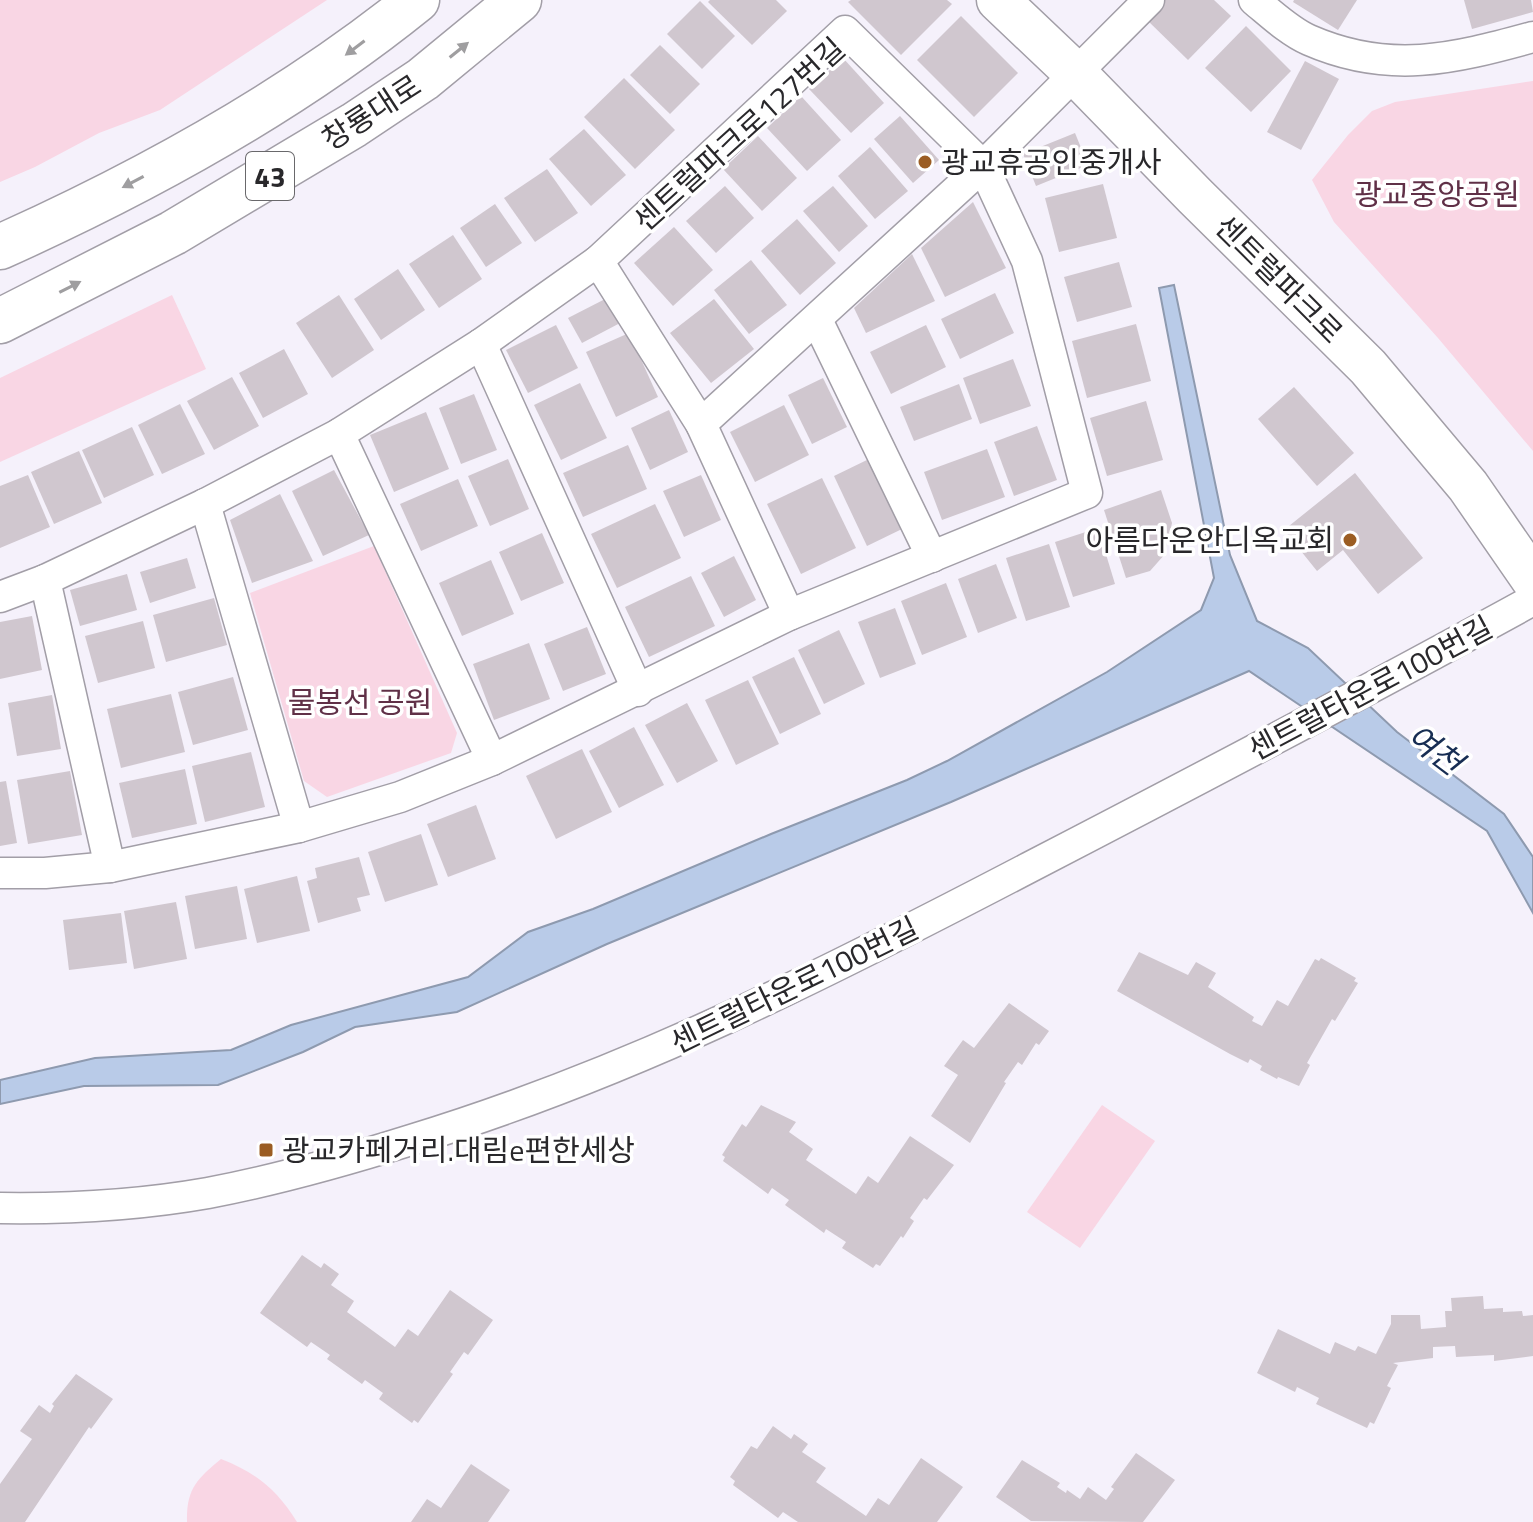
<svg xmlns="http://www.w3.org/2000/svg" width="1533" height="1522" font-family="'Titillium Web','Noto Sans KR',sans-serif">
<rect width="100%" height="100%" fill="#f5f1fb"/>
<g fill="#f9d6e4">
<polygon points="0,0 327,0 160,110 99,133 35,167 0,182"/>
<polygon points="1533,81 1533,451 1438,338 1334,222 1312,180 1348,135 1372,111 1395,102"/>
<polygon points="172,295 206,369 0,462 0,378"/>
<polygon points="374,546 457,733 451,753 327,797 304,781 250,593"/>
<polygon points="1102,1105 1155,1141 1080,1248 1027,1212"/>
<path d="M221,1459C257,1473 277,1490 297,1522H187C186,1489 197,1479 221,1459Z"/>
</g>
<polygon fill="#b9cbe8" stroke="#8e9aaf" stroke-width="2" points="1174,285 1230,555 1257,621 1308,648 1397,732 1504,814 1533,857 1533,913 1487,831 1249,671 951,802 607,944 457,1012 355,1027 303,1052 218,1085 84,1086 0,1104 0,1080 95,1058 231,1050 291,1025 468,977 528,932 593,909 771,834 907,780 947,761 1107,672 1201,610 1214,578 1159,288"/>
<g fill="#d0c7cf">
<polygon points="710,0 776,0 787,11 752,45 708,2"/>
<polygon points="851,0 947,0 952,4 901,55 848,2"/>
<polygon points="1165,0 1214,0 1231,16 1188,60 1146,19"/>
<polygon points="1294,0 1357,0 1338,30 1293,2"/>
<polygon points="1464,0 1531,0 1533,12 1472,29"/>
<polygon points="700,1 735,36 702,69 667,34"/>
<polygon points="961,16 1018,73 974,117 917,60"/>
<polygon points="1246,26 1291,71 1251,112 1205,68"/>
<polygon points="660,45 700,84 670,114 630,75"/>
<polygon points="843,58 884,103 851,133 809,89"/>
<polygon points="1305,61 1339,79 1301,150 1267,132"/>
<polygon points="624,78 675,130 635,169 584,117"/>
<polygon points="801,96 841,140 807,171 767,128"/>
<polygon points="900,116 939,160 913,183 874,139"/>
<polygon points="584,129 626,175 591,206 549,159"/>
<polygon points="1075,133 1088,165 1036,186 1023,154"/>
<polygon points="758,136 797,178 762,211 723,169"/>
<polygon points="870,147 908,191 875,219 838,176"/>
<polygon points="547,169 578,213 535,242 504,198"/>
<polygon points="1103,184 1117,238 1059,252 1045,198"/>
<polygon points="725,186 754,218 716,253 686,221"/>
<polygon points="833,186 868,226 839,252 803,211"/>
<polygon points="973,202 1006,268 945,297 921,248"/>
<polygon points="495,204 522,243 486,267 460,228"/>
<polygon points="797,219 836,263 800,295 761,251"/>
<polygon points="674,227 713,270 673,306 634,263"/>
<polygon points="453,235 482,279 439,308 409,264"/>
<polygon points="912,254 935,301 866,333 854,308"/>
<polygon points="751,260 787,305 749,334 714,290"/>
<polygon points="1119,262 1132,307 1077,322 1064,277"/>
<polygon points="398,269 425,310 381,340 354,299"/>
<polygon points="995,293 1014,333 960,359 941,319"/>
<polygon points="339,295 374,350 332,378 296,323"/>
<polygon points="609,297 622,322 582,343 568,318"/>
<polygon points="714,299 754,349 711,383 670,333"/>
<polygon points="1136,324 1151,381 1087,398 1072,341"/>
<polygon points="556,325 578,368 528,393 506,350"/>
<polygon points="926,325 946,367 891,394 870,352"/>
<polygon points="629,333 658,397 616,417 586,352"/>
<polygon points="284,349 308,394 263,418 239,373"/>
<polygon points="1013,359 1031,406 980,424 963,378"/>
<polygon points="232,377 259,426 214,450 187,401"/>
<polygon points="823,378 847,427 812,444 788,395"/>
<polygon points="580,383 607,438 561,460 534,405"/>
<polygon points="959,384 972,419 914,441 900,407"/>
<polygon points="1294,387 1354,453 1317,486 1258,419"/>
<polygon points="474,394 497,450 461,464 439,408"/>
<polygon points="1146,401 1163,460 1107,476 1090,418"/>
<polygon points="180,404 205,454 162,474 138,425"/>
<polygon points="784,405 809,455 755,482 730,432"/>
<polygon points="669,410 688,452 650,470 631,428"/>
<polygon points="426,412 449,469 394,492 370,435"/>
<polygon points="1037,426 1057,480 1014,496 994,442"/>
<polygon points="132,427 154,475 104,498 82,450"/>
<polygon points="628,445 647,489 583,517 563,473"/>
<polygon points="987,449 1005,497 942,520 924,472"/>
<polygon points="79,451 102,503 54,524 31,472"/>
<polygon points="508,459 529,509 490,526 468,476"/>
<polygon points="869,459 902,529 867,546 834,476"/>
<polygon points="334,470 369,535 323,556 292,491"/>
<polygon points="1355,473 1423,558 1378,594 1343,550 1317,571 1284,530"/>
<polygon points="28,475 50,527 0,548 0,486"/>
<polygon points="701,475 721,520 684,537 663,491"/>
<polygon points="822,478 856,548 801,574 767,504"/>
<polygon points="458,479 478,526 421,551 400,504"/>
<polygon points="1161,490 1172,523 1165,554 1150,571 1126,578 1104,510"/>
<polygon points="280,494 313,561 252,583 230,520"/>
<polygon points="655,504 681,558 617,588 591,534"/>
<polygon points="1098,528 1115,584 1073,597 1055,542"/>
<polygon points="542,533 564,583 521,601 499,552"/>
<polygon points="1049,544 1070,607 1026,621 1006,558"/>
<polygon points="734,556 756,600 724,617 701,573"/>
<polygon points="187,558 196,588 150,603 140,572"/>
<polygon points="491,560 514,614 462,636 439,583"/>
<polygon points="996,564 1017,618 978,633 958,579"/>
<polygon points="127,574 137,610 80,626 70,590"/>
<polygon points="691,576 715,626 649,657 625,607"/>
<polygon points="946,583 967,637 922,655 901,601"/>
<polygon points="214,598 227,645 166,662 153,615"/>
<polygon points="895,608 916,664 880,678 858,622"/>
<polygon points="32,616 42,670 0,679 0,622"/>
<polygon points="143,621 155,668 98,683 85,636"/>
<polygon points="587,627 606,674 563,691 544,644"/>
<polygon points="839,630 865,684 824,704 798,650"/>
<polygon points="529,643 550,699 494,720 473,664"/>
<polygon points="794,657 821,714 780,734 752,677"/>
<polygon points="233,677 248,730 193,745 178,692"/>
<polygon points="748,680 779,744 736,765 705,700"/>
<polygon points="171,694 185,752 121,768 107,709"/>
<polygon points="52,695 61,749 17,756 8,703"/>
<polygon points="687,703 718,761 677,783 645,725"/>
<polygon points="634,727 664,785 619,808 589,751"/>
<polygon points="582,749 612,812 556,839 526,776"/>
<polygon points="251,752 265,807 205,822 192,766"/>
<polygon points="185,769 197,824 132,838 119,783"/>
<polygon points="70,771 82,835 28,844 17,780"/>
<polygon points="6,781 17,843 0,846 0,782"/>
<polygon points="476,805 496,859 448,877 427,824"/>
<polygon points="421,834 438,885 385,902 368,852"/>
<polygon points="359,857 370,895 357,898 361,911 318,923 307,881 317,878 315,868"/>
<polygon points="297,876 310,931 257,943 244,889"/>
<polygon points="237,886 247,939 195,949 185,896"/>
<polygon points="176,902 187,959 134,969 124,911"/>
<polygon points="121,913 127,963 69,970 63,920"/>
<polygon points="1139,952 1188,975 1196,962 1216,973 1208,987 1254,1017 1252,1021 1262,1026 1277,1000 1288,1006 1315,959 1319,961 1321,958 1356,978 1354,981 1358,983 1335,1021 1332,1019 1307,1063 1310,1065 1299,1086 1278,1077 1277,1079 1260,1070 1262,1066 1250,1059 1248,1063 1230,1054 1117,991"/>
<polygon points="1009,1003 1049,1031 1039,1045 1036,1043 1022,1065 1018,1062 1004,1082 1006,1083 970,1143 931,1116 958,1075 944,1066 963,1040 974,1048"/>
<polygon points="761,1105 796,1122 789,1132 813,1149 806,1160 856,1194 868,1176 878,1183 910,1136 954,1165 927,1200 924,1198 910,1218 914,1221 903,1238 901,1236 880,1266 876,1264 873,1268 842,1248 846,1242 826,1229 824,1233 785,1205 789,1200 772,1188 768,1194 723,1161 725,1157 722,1155 742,1124 746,1127"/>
<polygon points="302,1255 321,1268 324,1263 339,1274 331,1285 354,1301 347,1312 395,1347 408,1329 418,1336 450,1290 493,1320 468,1355 464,1352 450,1372 453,1374 418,1423 414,1420 412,1423 379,1399 383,1393 365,1380 362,1384 327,1359 330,1355 311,1342 307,1347 260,1313"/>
<polygon points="1483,1296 1484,1309 1503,1308 1503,1312 1522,1311 1523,1316 1533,1315 1533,1356 1494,1361 1494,1355 1456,1357 1455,1346 1433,1347 1433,1358 1393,1363 1398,1365 1387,1386 1391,1388 1374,1424 1370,1422 1367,1428 1316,1404 1319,1398 1297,1387 1295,1392 1257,1373 1278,1329 1330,1354 1335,1342 1355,1351 1358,1346 1376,1354 1391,1324 1391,1315 1420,1315 1421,1329 1446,1327 1445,1311 1452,1311 1451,1298"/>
<polygon points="76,1374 113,1399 91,1429 89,1427 25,1522 0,1522 0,1484 32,1439 20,1431 39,1405 50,1413 54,1406 52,1404"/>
<polygon points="773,1426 791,1439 794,1434 808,1444 802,1452 826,1468 816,1482 866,1516 878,1498 889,1505 921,1458 963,1487 937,1522 798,1522 783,1512 778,1518 733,1485 735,1481 730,1477 751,1446 757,1449"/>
<polygon points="1136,1453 1175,1480 1143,1522 1031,1521 996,1497 1022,1460 1060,1483 1057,1487 1066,1493 1067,1490 1080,1499 1088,1487 1106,1500 1114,1489 1111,1487"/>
<polygon points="471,1464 510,1490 488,1522 411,1522 427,1499 441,1508"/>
</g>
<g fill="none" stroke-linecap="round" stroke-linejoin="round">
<defs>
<g id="street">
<path d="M1254,0C1270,13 1290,32 1309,40C1389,75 1453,59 1533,37"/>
<polyline points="598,261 701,424 789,615"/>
<polyline points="817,320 932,557"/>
<polyline points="481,344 638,691"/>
<polyline points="701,424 983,166 1149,0"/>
<polyline points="339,434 492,760"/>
<polyline points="205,504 299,827"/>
<polyline points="45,580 110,867"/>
<polyline points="0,597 45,580 205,504 339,434 481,344 598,261 845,31 983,166 1027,261 1087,493 789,615 492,760 400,797 299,827 110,867 45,873 0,873"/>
<path d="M0,1208C69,1209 140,1205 208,1193C277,1180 344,1161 411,1140C631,1073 827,973 1030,867C1198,780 1367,691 1533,600"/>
</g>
<polyline id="secondary" points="998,0 1076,74 1195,196 1368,367 1468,486 1533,580"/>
<g id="primary">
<path d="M0,247C147,181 291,102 417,0"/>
<polyline points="0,321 173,233 354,125 423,79 519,0"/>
</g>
</defs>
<use href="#street" stroke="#a29ea7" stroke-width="33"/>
<use href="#secondary" stroke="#a29ea7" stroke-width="45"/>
<use href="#primary" stroke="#a29ea7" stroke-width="47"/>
<use href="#street" stroke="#fff" stroke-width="30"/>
<use href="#secondary" stroke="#fff" stroke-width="42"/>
<use href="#primary" stroke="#fff" stroke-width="44"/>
</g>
<defs><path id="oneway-solid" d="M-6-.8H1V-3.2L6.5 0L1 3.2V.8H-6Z" transform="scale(2)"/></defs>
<g fill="#9f9ea0">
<use href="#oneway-solid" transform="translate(355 48) rotate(143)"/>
<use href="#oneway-solid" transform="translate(459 50) rotate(-39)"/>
<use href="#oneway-solid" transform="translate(133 182) rotate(152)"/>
<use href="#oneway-solid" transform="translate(70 287) rotate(-27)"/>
</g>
<g fill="#9b5d23" stroke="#fff" stroke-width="3">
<circle cx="925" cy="162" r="8"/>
<circle cx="1350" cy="540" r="8"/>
<rect x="258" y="1142" width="16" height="16" rx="4"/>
</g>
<g text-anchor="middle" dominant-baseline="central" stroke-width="7" stroke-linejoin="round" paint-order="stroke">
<rect fill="#fff" stroke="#69686b" stroke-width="2" x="246" y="152" width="48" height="48" rx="6"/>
<g font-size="28" font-weight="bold" fill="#29282b">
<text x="270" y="176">43</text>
</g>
<g font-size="30" fill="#29282b" stroke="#fff">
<text transform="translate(371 112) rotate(-33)">창룡대로</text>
<text transform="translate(739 134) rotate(-42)">센트럴파크로127번길</text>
<text transform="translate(1279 279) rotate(45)">센트럴파크로</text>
<text transform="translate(1370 688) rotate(-28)">센트럴타운로100번길</text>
<text transform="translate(794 985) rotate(-26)">센트럴타운로100번길</text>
</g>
<g font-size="30" fill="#29282b" stroke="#fff" text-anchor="start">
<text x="941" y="162">광교휴공인중개사</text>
<text x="1334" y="540" text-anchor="end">아름다운안디옥교회</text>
<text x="282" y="1150">광교카페거리.대림e편한세상</text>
</g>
<g font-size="30" fill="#603047" stroke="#fff">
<text x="1437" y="194">광교중앙공원</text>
<text x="360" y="702">물봉선 공원</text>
</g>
<g font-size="32" font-style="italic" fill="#172d53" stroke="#fff">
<text transform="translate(1435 749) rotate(37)">여천</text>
</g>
</g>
</svg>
